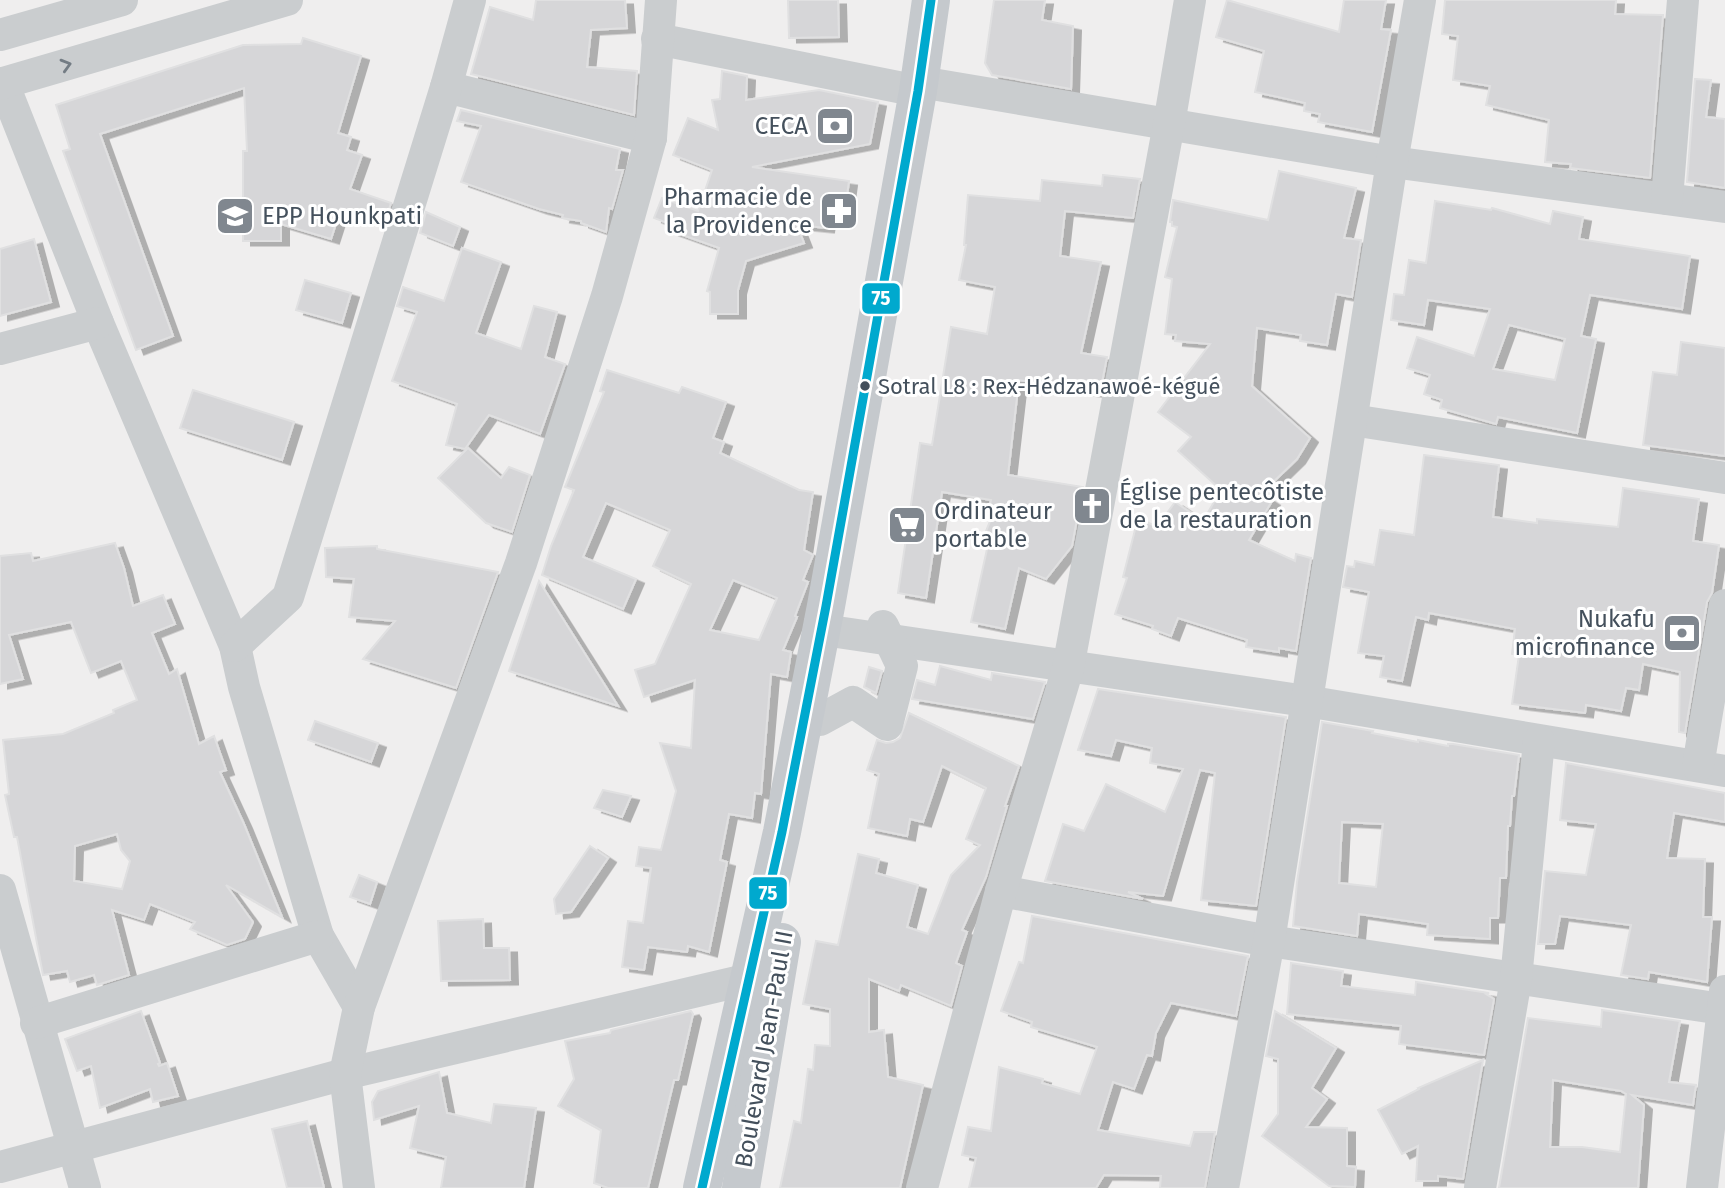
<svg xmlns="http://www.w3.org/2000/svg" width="1725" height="1188" font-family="'Fira Sans',sans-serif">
<defs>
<filter id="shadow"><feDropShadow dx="8" dy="4.5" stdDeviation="0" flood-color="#0004"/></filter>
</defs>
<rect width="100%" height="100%" fill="#efeeee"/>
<g fill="#d6d6d8" stroke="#e0e0e1" stroke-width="2" fill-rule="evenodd" filter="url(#shadow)">
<polygon points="536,0 625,0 627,28 591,30 587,67 637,71 634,115 471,74 490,7 533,20"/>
<polygon points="788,0 838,0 839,37 789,38"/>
<polygon points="994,0 1045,0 1042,20 1073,26 1071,89 992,75 985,63"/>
<polygon points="1227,0 1339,32 1344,0 1386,0 1381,29 1391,30 1372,132 1318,122 1320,114 1304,111 1305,103 1255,92 1264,51 1216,37"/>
<polygon points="1445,0 1616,0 1615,14 1663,15 1650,178 1570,168 1571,164 1545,162 1549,120 1486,105 1490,86 1453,80 1458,36 1442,34"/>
<polygon points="303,38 361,56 338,133 351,137 347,150 362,155 350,189 391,203 385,222 341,208 331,239 281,224 281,241 243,241 243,151 247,151 244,88 100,134 173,336 136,350 63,151 70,149 56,105 243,45 301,44"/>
<polygon points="722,71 747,76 746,100 819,90 878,102 870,144 752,167 849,181 844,218 828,216 826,228 797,225 804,243 746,261 738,290 738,314 710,314 710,292 707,291 719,248 671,231 673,225 654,218 662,198 698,211 712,170 673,155 688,118 718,130 712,100 720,99"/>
<polygon points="1695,79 1711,80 1706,117 1725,119 1725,188 1687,182"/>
<polygon points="461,110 620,149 616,170 623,170 612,209 609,208 606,232 581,223 581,221 562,218 563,215 539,209 461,182 481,126 457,121"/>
<polygon points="1279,171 1356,188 1344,238 1361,240 1352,297 1336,294 1327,345 1300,341 1301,335 1257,328 1252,386 1310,438 1297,459 1261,494 1272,501 1249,540 1295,561 1296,554 1311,558 1296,651 1279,648 1279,652 1246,647 1247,640 1178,618 1171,636 1152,629 1153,626 1115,614 1127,578 1123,577 1138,518 1157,527 1175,502 1203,521 1221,490 1178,451 1191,437 1158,412 1210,344 1175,341 1176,335 1165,334 1172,279 1165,277 1177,227 1172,226 1172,222 1170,222 1173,200 1268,220"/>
<polygon points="1103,175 1140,179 1133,218 1065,211 1060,256 1101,262 1081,353 1107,357 1100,393 1019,380 1008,475 1083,487 1072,546 1046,579 1019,568 1005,629 971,622 987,549 980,546 995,509 989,508 991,500 942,492 926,598 898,593 920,443 932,445 951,327 987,334 995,287 959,280 966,245 964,245 968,195 1040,201 1042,180 1102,186"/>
<path d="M1435,201L1491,210L1492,208L1550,224L1553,211L1583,217L1579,239L1690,256L1682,309L1590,295L1581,336L1596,339L1577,433L1498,417L1496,424L1440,408L1442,400L1424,394L1430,375L1407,368L1417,337L1474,356L1490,309L1428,300L1424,325L1391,320L1394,294L1404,295L1409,260L1426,263ZM1509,325L1565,339L1555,380L1493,369Z"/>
<polygon points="426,212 460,227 453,246 420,233"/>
<polygon points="34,239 51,302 0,316 0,249"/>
<polygon points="462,248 501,262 476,333 521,349 534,306 557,312 545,357 565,364 540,434 489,415 465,449 446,445 457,404 392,381 417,312 397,306 403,287 444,301"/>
<polygon points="305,280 351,293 342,323 296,310"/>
<polygon points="1681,342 1725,348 1725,456 1643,445 1653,372 1677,375"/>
<path d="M607,370L679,393L682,387L726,402L713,438L724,442L720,453L799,490L813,492L804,550L813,555L803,580L808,582L795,616L797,617L783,650L791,652L787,677L771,674L761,794L755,793L752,818L729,814L720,860L727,862L709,952L688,946L687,952L648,947L644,970L622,967L628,921L643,923L651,868L636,866L639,847L661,850L676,791L660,743L691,748L695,680L644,697L635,670L655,664L691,584L653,566L670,530L606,503L583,557L636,579L623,609L542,575L551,546L574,490L565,487L604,392L600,391ZM733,580L777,598L759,640L710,630Z"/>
<polygon points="193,390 294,422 282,460 180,428"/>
<polygon points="468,448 501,478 509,467 530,475 512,532 486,523 438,478"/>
<polygon points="1424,455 1499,465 1493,517 1537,523 1537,519 1618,527 1623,488 1699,499 1693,541 1719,545 1712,593 1707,602 1685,733 1679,732 1680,672 1643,664 1639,690 1626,688 1621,711 1586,705 1585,713 1512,704 1519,655 1512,654 1515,629 1429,613 1428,620 1416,617 1402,681 1380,677 1384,656 1358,653 1369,592 1343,587 1347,566 1354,567 1355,561 1374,565 1380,530 1414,535"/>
<path d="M115,543L124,568L133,606L163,595L175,624L152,633L169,674L177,669L199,744L214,736L226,770L220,772L244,824L282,917L226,885L253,922L245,939L227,945L190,929L195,922L150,904L144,920L112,910L129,975L97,985L94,975L70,982L67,971L43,975L17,837H14L5,795L9,794L3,740L63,734L114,713L113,710L137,700L121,661L91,673L71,622L9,635L23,679L0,684V556L31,553L33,561ZM117,834L121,850L130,861L122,889L74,881L75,846Z"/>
<polygon points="377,546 377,549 498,572 456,688 363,659 395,621 349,617 354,579 326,577 325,548"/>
<polygon points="539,581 618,706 509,671"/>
<polygon points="940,666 991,680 992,673 1045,682 1033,719 912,699 917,680 935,685"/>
<polygon points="869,667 882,671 876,693 864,687"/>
<polygon points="1098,689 1286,717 1256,906 1201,900 1215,773 1200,770 1163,896 1128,892 1143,899 1045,881 1063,824 1084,831 1106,784 1165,812 1183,769 1150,763 1152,748 1116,740 1111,756 1078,750"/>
<polygon points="909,713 1019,766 1005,806 1007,806 986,877 962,930 967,932 956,963 962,966 951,1006 901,985 899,991 869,979 869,1032 884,1030 888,1077 923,1085 900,1188 780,1188 794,1121 801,1123 808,1069 813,1070 815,1045 830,1046 830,1009 803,1004 816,941 838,945 858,854 879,859 876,873 918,885 907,927 928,934 951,875 980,845 966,839 986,788 942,766 923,822 910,819 907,836 868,828 879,774 867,770 877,740 886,743 893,742 900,738"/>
<polygon points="315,721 378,743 371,762 308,740"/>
<path d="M1322,722L1373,731L1372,733L1418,742V740L1448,746V744H1453L1519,755L1514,796H1512L1510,826H1508L1506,878H1500L1498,918H1490V939L1427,935L1428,924L1359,914L1357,936L1293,926L1297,882ZM1342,822L1383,824L1376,887L1339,883Z"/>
<polygon points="1566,763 1725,793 1725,822 1674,813 1667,858 1705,859 1703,917 1712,917 1707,982 1649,972 1648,979 1621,975 1631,925 1560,916 1555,944 1538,944 1545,871 1586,875 1596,824 1560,820"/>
<polygon points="603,790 631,796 622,817 594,808"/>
<polygon points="590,846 608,858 571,912 556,914 554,899"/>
<polygon points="359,875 377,882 370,904 350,897"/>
<polygon points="1032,916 1248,956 1236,1016 1171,1003 1156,1033 1152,1056 1147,1055 1134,1089 1113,1082 1098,1130 1190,1146 1194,1132 1215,1132 1205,1188 1160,1188 1161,1176 1104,1175 1096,1188 969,1188 976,1158 962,1155 968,1127 991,1131 999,1067 1043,1079 1042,1083 1080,1094 1097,1047 1031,1027 1032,1022 1001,1011 1019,962 1023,963"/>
<polygon points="483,919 484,948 509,948 510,980 441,981 438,921"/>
<polygon points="1291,963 1343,971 1341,986 1415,995 1416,982 1489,993 1486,994 1494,999 1484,1055 1399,1044 1401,1026 1287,1014"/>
<path d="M1602,1010L1680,1021L1669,1082L1696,1085L1693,1105L1632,1095L1644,1105L1638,1188H1499L1528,1018L1601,1027ZM1553,1080L1621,1091L1626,1094L1620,1152L1582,1147H1550Z"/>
<polygon points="141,1011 160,1063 158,1064 159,1066 167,1063 178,1096 153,1102 150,1089 100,1108 91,1066 77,1071 65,1039"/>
<polygon points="691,1011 693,1014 678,1080 674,1080 648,1188 608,1188 594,1183 601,1130 558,1106 574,1079 565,1041 610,1033 611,1030"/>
<polygon points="1275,1011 1336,1048 1312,1088 1327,1099 1306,1127 1347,1128 1347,1166 1356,1167 1355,1187 1329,1186 1262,1136 1278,1114 1278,1059 1266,1056"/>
<polygon points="1483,1060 1463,1179 1438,1176 1438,1181 1416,1181 1418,1146 1402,1154 1378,1110 1419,1089 1418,1088"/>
<polygon points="439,1072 447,1113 491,1123 494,1104 536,1108 524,1188 441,1188 446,1157 410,1148 419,1106 374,1120 372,1102 378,1091"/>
<polygon points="307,1121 324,1188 287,1188 272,1129"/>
</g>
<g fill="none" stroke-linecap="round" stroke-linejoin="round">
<g stroke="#cacdcf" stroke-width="32">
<polyline points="0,35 122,0"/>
<polyline points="657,39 918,91 932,84 1392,162 1725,207"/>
<polyline points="3,83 98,323 235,646 244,687 318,936 359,1007"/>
<polyline points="0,84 287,0"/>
<polyline points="446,87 651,138"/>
<polyline points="1667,199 1683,0"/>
<polyline points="0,349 98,323"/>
<polyline points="1352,420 1725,478"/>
<polyline points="837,632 1306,701 1725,771"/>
<polyline points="235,646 288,597 446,87 470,0"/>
<polyline points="820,720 853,702 887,725 902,666 883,626"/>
<polyline points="1698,766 1725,605"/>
<polyline points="0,890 85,1188"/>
<polyline points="1001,891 1269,941 1722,1009"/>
<polyline points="36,1023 318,936"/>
<polyline points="0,1167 345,1074 749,979"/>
<polyline points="359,1188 345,1074 359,1007 521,563 607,296 651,138 661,0"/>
<polyline points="922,1188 1001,891 1068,668 1169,124 1190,0"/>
<polyline points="1223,1188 1269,941 1392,162 1420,0"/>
<polyline points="1480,1188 1516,979 1539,741"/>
<polyline points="1702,1188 1725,991"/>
</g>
<g stroke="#c5c9cd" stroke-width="38">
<polyline points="702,1188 782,832 826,606 918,91 931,0"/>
<polyline points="741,1188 782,942"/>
</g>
<defs>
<polyline id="bus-1" points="702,1188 782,832 826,606 918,91 931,0"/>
</defs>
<use href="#bus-1" stroke="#fff" stroke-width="14"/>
<use href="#bus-1" stroke="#00a9ce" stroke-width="9"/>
</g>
<defs><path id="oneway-chevron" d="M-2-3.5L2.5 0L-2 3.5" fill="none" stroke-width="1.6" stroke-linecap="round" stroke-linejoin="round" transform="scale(1.75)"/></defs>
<use stroke="#737c84" href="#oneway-chevron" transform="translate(66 65) rotate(-16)"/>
<defs>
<symbol id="bank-square" viewBox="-11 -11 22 22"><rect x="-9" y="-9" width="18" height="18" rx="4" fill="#80878f" stroke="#fff"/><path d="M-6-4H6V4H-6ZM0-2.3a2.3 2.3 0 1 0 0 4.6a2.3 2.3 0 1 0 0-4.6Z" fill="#fff"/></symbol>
<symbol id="pharmacy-square" viewBox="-11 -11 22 22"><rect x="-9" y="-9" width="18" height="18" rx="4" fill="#80878f" stroke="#fff"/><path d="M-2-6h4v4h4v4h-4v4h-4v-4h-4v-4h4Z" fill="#fff"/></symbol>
<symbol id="school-square" viewBox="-11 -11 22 22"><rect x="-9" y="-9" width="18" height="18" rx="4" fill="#80878f" stroke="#fff"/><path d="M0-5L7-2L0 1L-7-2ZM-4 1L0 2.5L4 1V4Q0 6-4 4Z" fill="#fff"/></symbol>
<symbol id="church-square" viewBox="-11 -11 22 22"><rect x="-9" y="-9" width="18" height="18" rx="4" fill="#80878f" stroke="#fff"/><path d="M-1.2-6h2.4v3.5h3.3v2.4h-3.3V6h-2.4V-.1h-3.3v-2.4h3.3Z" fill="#fff"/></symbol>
<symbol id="supermarket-square" viewBox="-11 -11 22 22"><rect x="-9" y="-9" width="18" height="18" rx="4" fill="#80878f" stroke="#fff"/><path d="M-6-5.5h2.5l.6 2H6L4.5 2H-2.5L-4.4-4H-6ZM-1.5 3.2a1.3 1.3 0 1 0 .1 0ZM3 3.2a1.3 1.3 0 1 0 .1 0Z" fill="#fff"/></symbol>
</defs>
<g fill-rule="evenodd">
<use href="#bank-square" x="813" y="104" width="44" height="44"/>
<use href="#pharmacy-square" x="817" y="189" width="44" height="44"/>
<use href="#school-square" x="213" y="194" width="44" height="44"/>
<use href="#church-square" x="1070" y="484" width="44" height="44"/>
<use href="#supermarket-square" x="885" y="503" width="44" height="44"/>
<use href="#bank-square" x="1660" y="611" width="44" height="44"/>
</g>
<circle fill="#44505c" stroke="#fff" stroke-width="2.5" cx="865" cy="386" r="6"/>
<g text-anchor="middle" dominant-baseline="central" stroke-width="6" stroke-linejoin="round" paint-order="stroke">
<g font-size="22" fill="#44505c" stroke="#fff" text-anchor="start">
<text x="878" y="386">Sotral L8 : Rex-Hédzanawoé-kégué</text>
</g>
<g font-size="24" fill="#44505c" stroke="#fff" text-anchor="end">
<text x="808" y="126">CECA</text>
<text x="812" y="197">Pharmacie de<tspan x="812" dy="28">la Providence</tspan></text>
<text x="262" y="216" text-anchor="start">EPP Hounkpati</text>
<text x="1119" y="492" text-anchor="start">Église pentecôtiste<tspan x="1119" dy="28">de la restauration</tspan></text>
<text x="934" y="511" text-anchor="start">Ordinateur<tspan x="934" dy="28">portable</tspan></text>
<text x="1655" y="619">Nukafu<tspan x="1655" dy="28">microfinance</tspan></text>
</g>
<g font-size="24" fill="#44505c" stroke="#fff">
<text transform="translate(764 1049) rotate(-80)">Boulevard Jean-Paul II</text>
</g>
</g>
<g stroke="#fff" stroke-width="2.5">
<rect x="861" y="282" width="40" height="33" rx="7" fill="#00a9ce"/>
<rect x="748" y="876" width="40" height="34" rx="7" fill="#00a9ce"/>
</g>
<g font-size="19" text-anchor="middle" font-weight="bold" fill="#fff">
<text x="881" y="305">75</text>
<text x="768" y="900">75</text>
</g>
</svg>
